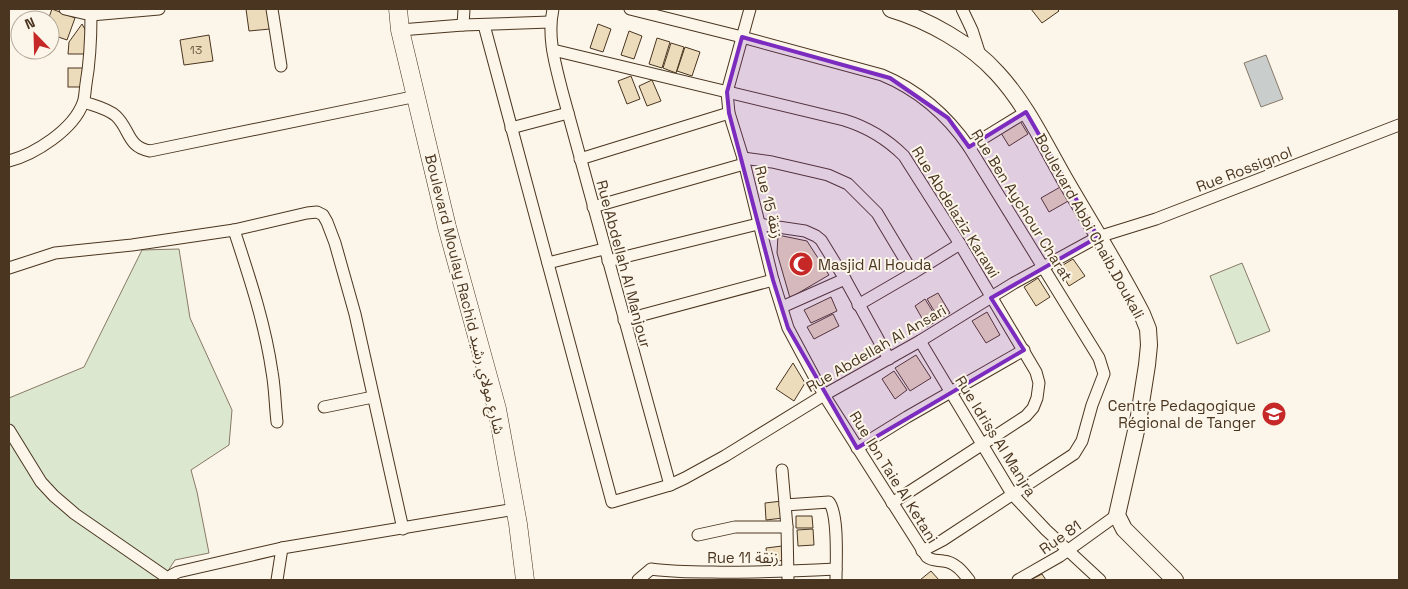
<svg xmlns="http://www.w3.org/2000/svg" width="1408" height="589" font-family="'Space Grotesk','Noto Sans Arabic',sans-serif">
<rect width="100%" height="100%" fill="#fbf6e9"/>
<g fill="#dce7d0" stroke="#887966">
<polygon points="179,249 190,318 232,410 229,445 191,470 197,492 209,553 175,560 162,580 9,580 9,398 84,367 142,250"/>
<polygon points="1242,263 1270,331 1237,344 1210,276"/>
</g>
<polygon fill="#c9cecd" stroke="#887966" points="1266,55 1283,99 1261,107 1244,63"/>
<g fill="#ecdcbc" stroke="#4a3520">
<polygon points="52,9 75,18 67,40 50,34 50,20 48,20"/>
<polygon points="246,9 267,9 270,29 249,31"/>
<polygon points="1031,9 1057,9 1059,11 1042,23"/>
<polygon points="82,24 90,38 89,54 68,54 69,42"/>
<polygon points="598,24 611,29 603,52 590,48"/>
<polygon points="629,31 642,36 634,59 621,55"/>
<polygon points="209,35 213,61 184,65 180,40"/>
<polygon points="657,38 670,42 662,68 649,64"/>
<polygon points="671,43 684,47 676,73 663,68"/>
<polygon points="685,47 700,52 692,76 677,71"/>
<rect x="68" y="68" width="17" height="19"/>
<polygon points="631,76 640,99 627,104 618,81"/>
<polygon points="652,80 661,101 647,106 639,86"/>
<polygon points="1020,121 1028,134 1009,146 1001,133"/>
<polygon points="1062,186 1070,200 1049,212 1041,198"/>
<polygon points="778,235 807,241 829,275 790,298 777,253"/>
<polygon points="1073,259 1085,276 1069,286 1058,268"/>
<polygon points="1038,278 1050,297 1036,306 1024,287"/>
<polygon points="938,293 950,313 939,319 927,299"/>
<polygon points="831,297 837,311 811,323 804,310"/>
<polygon points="925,299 938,320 927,327 915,306"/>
<polygon points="987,312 1000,335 986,343 972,321"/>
<polygon points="833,314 839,326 814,339 807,327"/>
<polygon points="916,355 931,378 910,391 895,368"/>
<polygon points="793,363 805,383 794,401 776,389"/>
<polygon points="894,371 907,390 895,399 882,379"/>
<polygon points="782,501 783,518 766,520 765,503"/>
<polygon points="796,516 812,516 813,528 796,528"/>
<polygon points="813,529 814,545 798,546 797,530"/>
<polygon points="782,546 784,560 768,563 766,548"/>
<polygon points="931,571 939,580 920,580"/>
<polygon points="1042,574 1046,580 1030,580"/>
</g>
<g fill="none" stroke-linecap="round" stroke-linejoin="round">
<defs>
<g id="street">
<polyline points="65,9 91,15 159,9"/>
<polyline points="272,9 281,66"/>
<path d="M553,9C547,37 555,63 562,91L670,485"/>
<path d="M630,9L742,37L882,75C918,90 947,115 969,147L1099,358L1104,374L1092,405L1082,441L1074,454L943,540L922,551"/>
<path d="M750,9L727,92L729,113L743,158L773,280L788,328L824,395L927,557C932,561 937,560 943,561C955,562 962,571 969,580"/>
<polyline points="962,9 972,30 981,58"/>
<polyline points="463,25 464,9"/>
<polyline points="484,25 612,502 670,485 685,478 725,456 824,395 920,341 1014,283 1098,237 1156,219 1399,125"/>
<polyline points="400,30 463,25 550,22"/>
<path d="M553,50L844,120C867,127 887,139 904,156L960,244L1036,372L1039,383L1037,398L1033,408L1026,416L892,503"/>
<path d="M84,102C95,106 107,108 116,116C130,129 127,147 150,151L417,96"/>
<polyline points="511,128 568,113"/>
<polyline points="969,147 1026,112"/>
<polyline points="743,158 772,162 828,175 848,184 877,213 913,273 960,244"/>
<polyline points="580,159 729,113"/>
<path d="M9,161C35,154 73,130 83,103C85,98 85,90 86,84C90,61 91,38 91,15"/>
<polyline points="593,207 744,164"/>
<path d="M234,230C249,276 265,323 272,372C275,388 275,405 277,422"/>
<polyline points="608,261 758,224 805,231 816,236 821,240 845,279 889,359"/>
<polyline points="548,263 604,249"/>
<polyline points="9,268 55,253 132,245 234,230 307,213 317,212 323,215 327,222 335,243 355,314 403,529"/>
<polyline points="858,305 913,273"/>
<polyline points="782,307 845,279"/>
<polyline points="624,320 773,280"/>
<polyline points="920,341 1012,494 1046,530 1100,580"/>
<polyline points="324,407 373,397"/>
<polyline points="9,430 41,482 54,496 75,514 169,579"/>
<polyline points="857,448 907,417 1024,350"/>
<polyline points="782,470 787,527 788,580"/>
<path d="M785,505L829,502C839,515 836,562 836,580"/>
<polyline points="698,535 735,527 787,527"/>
<polyline points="170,580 172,575 178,572 282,548 515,509"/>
<polyline points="277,580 282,548"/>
<path d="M638,580L651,569C672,572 692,572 712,572C754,573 795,571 836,569"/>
<polyline points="1018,580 1060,556 1117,515"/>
</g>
<path id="secondary" d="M891,9C928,20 971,44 997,73C1025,103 1044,143 1064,178C1090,223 1118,267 1142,314L1148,329L1149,345L1147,365L1138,422L1117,515L1124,529L1175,580"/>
<polyline id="primary" points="398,9 400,30 447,227 497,409 518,524 525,580"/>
</defs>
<use href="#street" stroke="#4a3520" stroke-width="13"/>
<use href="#secondary" stroke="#4a3520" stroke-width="18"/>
<use href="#primary" stroke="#4a3520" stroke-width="19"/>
<use href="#street" stroke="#fbf6e9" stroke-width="11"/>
<use href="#secondary" stroke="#fbf6e9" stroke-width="16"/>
<use href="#primary" stroke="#fbf6e9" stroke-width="18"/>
</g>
<path fill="#7b2cbf" fill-opacity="0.2" stroke="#7b2cbf" stroke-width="4" stroke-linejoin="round" d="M742,37L890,78L948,118L969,147L1026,112L1098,237L991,298L1024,350L857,448L788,328L773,280L729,113L727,92Z"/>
<defs>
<symbol id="mosque-disc" viewBox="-11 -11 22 22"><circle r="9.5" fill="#c62828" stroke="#fbf6e9"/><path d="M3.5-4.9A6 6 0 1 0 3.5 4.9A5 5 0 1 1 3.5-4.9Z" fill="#fff"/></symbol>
<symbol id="school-disc" viewBox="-11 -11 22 22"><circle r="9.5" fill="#c62828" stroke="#fbf6e9"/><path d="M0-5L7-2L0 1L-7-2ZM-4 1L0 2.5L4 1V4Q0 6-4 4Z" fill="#fff"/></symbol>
</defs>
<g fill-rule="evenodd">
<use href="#mosque-disc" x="787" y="250" width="28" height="28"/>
<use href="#school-disc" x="1260" y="400" width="28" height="28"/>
</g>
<g text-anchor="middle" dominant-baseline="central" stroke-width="4" stroke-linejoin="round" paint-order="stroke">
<g font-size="12" fill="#725f47">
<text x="196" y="50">13</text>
</g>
<g font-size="15" fill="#4a3520" stroke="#fbf6e9">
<text transform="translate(1244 169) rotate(-21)">Rue Rossignol</text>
<text transform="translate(769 202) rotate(76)">Rue 15 زنقة</text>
<text transform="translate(1022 205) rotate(58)">Rue Ben Aychour Charat</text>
<text transform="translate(956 212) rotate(58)">Rue Abdelaziz Karawi</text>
<text transform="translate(1090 226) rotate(61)">Boulevard Abbi Chaib Doukali</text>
<text transform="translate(624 264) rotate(75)">Rue Abdellah Al Manjour</text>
<text transform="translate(465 294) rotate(76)">Boulevard Moulay Rachid شارع مولاي رشيد</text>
<text transform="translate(876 348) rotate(-30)">Rue Abdellah Al Ansari</text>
<text transform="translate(996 436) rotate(58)">Rue Idriss Al Manjra</text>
<text transform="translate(894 477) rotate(58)">Rue Ibn Taie Al Ketani</text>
<text transform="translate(1060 537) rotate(-35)">Rue 81</text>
<text x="743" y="557">Rue 11 زنقة</text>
</g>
<g font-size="15" fill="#4a3520" stroke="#fbf6e9" text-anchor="start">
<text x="818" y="264">Masjid Al Houda</text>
<text x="1256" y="405" text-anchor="end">Centre Pedagogique<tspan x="1256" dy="17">Régional de Tanger</tspan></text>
</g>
</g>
<rect width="1408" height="589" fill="none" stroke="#4a3520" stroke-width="20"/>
<g transform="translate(35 35) rotate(337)"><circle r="24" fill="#fbf6e9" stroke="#b4a999"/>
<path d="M0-4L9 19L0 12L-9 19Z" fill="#c62828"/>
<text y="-8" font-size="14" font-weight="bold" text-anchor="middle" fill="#4a3520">N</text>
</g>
</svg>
